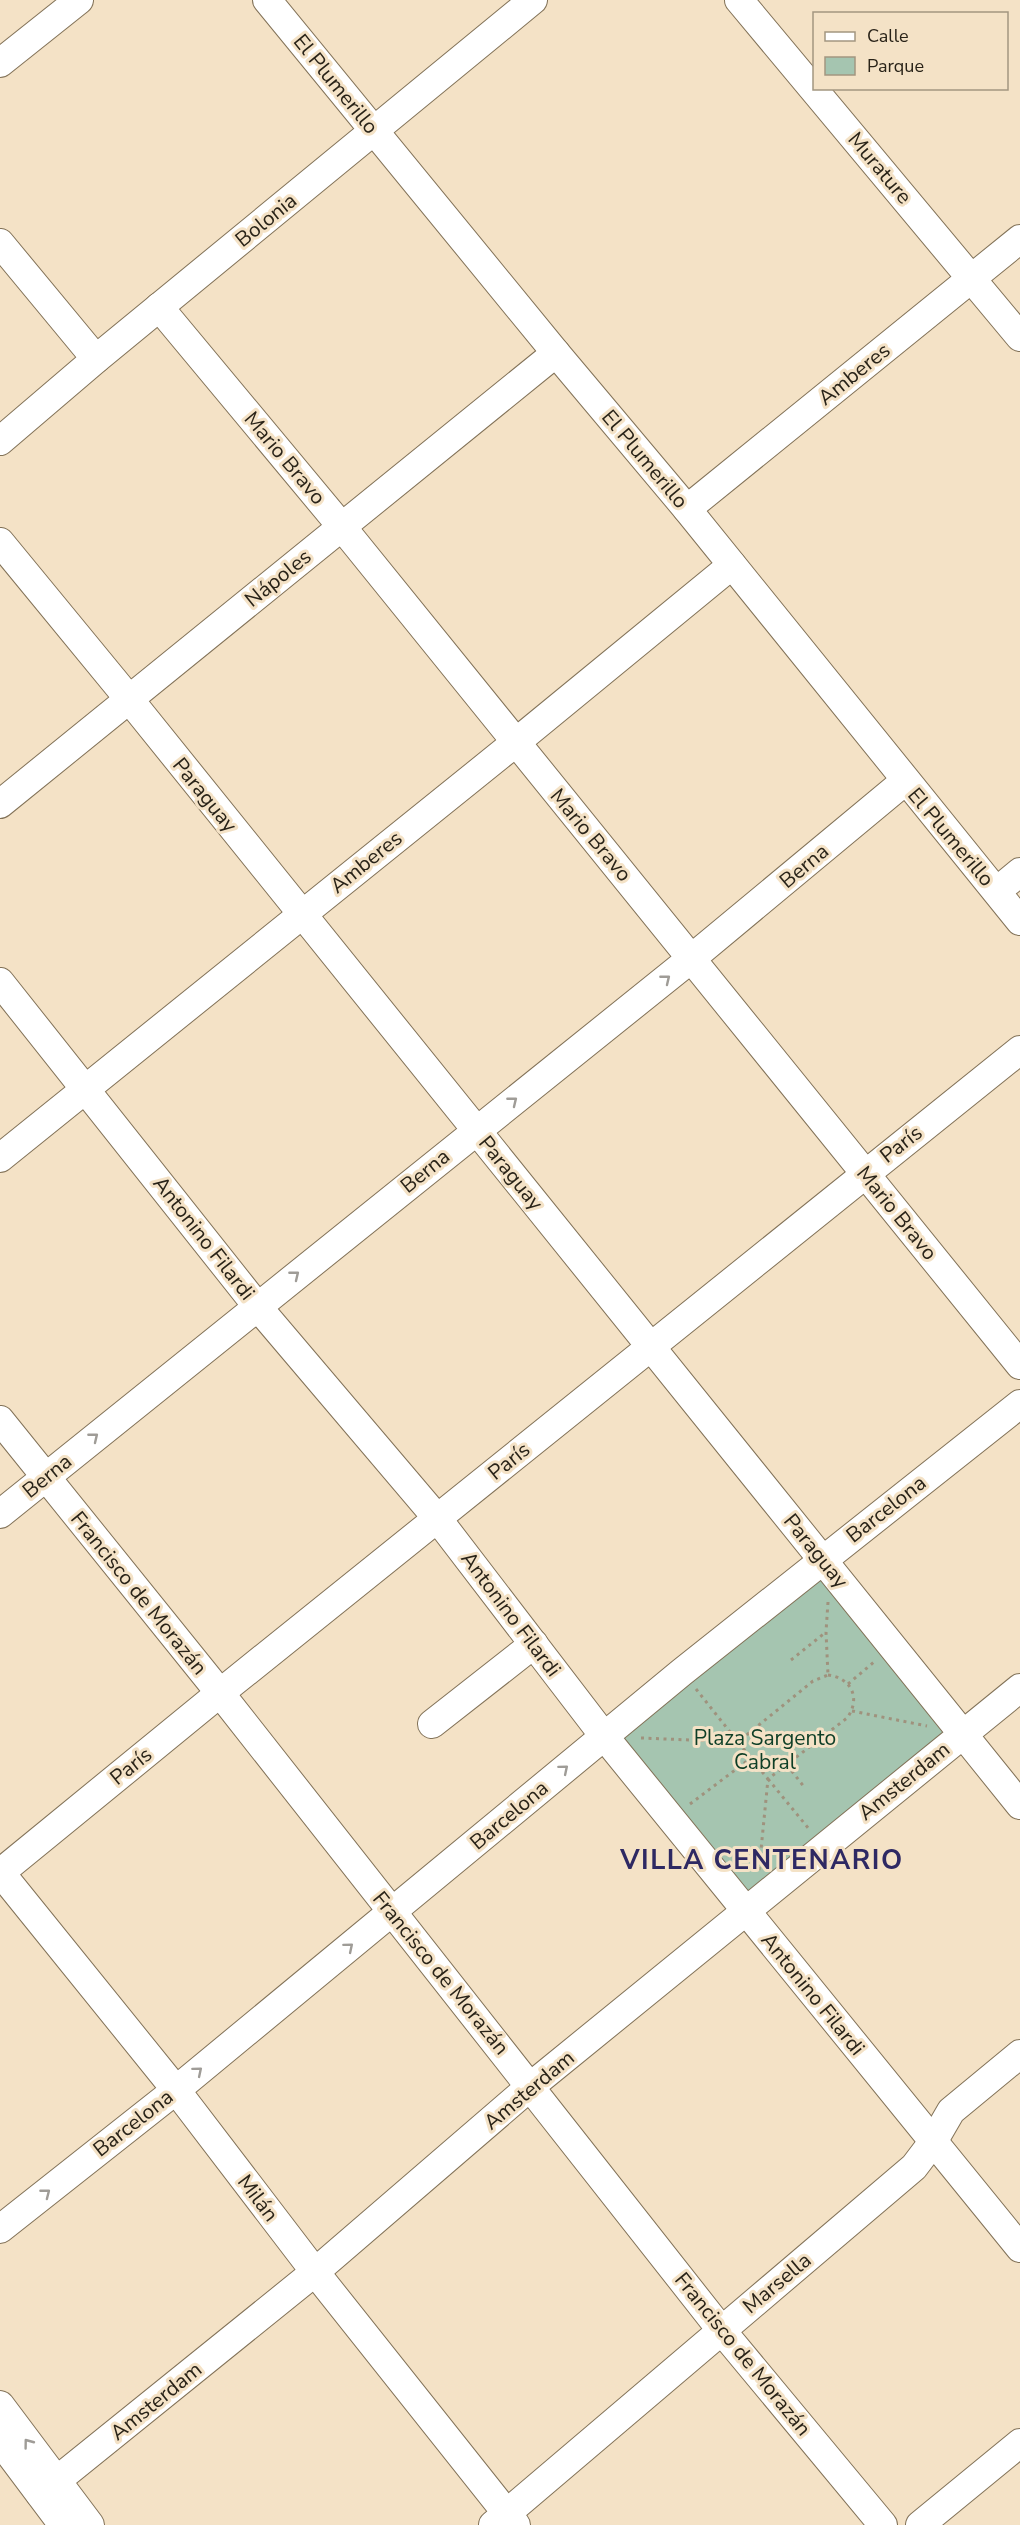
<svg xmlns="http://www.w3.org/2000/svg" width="1020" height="2525" font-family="'Nunito Sans',sans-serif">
<rect width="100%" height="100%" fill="#f4e2c6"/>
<polygon fill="#a5c5b0" points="823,1559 963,1734 745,1911 604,1736"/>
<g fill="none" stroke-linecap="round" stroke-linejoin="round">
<defs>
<g id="minor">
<polyline points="267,0 556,353 687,509 1020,921"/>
<polyline points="739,0 1020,337"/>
<polyline points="0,63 79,0"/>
<polyline points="0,243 96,359"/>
<polyline points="159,307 342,527 1020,1365"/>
<polyline points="0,441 96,359 533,0"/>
<polyline points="687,509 1020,239"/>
<polyline points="0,542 129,699 1020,1805"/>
<polyline points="0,804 556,353"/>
<polyline points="997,891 1020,872"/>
<polyline points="0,982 257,1306 437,1518 604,1736 1020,2248"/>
<polyline points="0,1158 515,743 732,565"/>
<polyline points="0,1420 220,1693 722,2331 883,2525"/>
<polyline points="0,1514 692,958 905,781"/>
<polyline points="432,1724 534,1644"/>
<polyline points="0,1872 176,2090 315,2272 516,2525"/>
<polyline points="0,1873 220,1693 1020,1050"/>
<polyline points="0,2229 176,2090 682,1672 1020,1404"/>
<polyline points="0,2405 90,2525"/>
<polyline points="0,2441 63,2525"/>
<polyline points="40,2494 315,2272 531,2086 1020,1688"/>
<polyline points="493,2525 914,2167 933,2142 951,2111 1020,2054"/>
<polyline points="920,2525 1020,2443"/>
</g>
</defs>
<use href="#minor" stroke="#827258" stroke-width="30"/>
<g stroke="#9f927d" stroke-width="3" stroke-dasharray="3 4.5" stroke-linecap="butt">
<polyline points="828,1602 826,1632 828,1675"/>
<polyline points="791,1660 826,1632"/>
<path d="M828,1675C852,1678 861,1699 847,1718L768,1779L738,1742L813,1681Z"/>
<polyline points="848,1684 874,1662"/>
<polyline points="696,1689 738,1742"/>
<polyline points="852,1711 927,1726"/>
<polyline points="641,1738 738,1742"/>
<polyline points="787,1765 805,1788"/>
<polyline points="768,1779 809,1829"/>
<polyline points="690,1804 751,1758"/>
<polyline points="759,1870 768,1779"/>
</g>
<use href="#minor" stroke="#fff" stroke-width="28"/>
</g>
<defs><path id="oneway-chevron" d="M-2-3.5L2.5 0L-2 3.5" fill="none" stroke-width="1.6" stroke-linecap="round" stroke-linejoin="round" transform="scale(1.5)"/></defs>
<g stroke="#9f9c97">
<use href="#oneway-chevron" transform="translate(666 979) rotate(-39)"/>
<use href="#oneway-chevron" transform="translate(513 1101) rotate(-39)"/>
<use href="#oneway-chevron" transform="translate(295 1275) rotate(-39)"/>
<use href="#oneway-chevron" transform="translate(94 1437) rotate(-39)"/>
<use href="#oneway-chevron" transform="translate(564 1769) rotate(-40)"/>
<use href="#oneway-chevron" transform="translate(349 1947) rotate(-40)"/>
<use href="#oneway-chevron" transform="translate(198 2071) rotate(-40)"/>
<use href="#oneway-chevron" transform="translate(46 2193) rotate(-38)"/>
<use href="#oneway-chevron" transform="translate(28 2443) rotate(-127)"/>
</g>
<g text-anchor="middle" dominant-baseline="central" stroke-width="6" stroke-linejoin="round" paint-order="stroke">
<g font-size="21" fill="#292318" stroke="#f4e2c6">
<text transform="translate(336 84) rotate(51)">El Plumerillo</text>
<text transform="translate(880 168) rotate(50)">Murature</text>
<text transform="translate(266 220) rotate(-39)">Bolonia</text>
<text transform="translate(854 374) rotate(-39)">Amberes</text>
<text transform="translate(285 458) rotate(50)">Mario Bravo</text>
<text transform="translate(645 459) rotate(50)">El Plumerillo</text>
<text transform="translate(278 578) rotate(-39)">Nápoles</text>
<text transform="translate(205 795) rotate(51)">Paraguay</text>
<text transform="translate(591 835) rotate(50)">Mario Bravo</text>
<text transform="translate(951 837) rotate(50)">El Plumerillo</text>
<text transform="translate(366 862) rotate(-39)">Amberes</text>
<text transform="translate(804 866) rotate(-40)">Berna</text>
<text transform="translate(901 1144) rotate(-38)">París</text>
<text transform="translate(425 1171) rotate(-39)">Berna</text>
<text transform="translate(511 1173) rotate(51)">Paraguay</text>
<text transform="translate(897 1213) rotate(51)">Mario Bravo</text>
<text transform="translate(204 1238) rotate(52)">Antonino Filardi</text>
<text transform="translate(509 1461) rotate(-39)">París</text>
<text transform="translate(47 1476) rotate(-39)">Berna</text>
<text transform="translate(886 1509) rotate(-38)">Barcelona</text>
<text transform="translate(816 1551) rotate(51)">Paraguay</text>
<text transform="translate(139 1593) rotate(51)">Francisco de Morazán</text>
<text transform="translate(511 1614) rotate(53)">Antonino Filardi</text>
<text transform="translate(131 1766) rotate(-39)">París</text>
<text transform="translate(904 1781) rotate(-39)">Amsterdam</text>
<text transform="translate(509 1815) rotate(-40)">Barcelona</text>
<text transform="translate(441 1973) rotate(51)">Francisco de Morazán</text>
<text transform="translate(813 1994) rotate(51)">Antonino Filardi</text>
<text transform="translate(529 2090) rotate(-40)">Amsterdam</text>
<text transform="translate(133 2123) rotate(-38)">Barcelona</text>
<text transform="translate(258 2198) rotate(53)">Milán</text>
<text transform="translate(777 2283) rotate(-40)">Marsella</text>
<text transform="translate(743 2354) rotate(51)">Francisco de Morazán</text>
<text transform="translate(156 2401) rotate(-39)">Amsterdam</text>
</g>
<g font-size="21" fill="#0d3e26" stroke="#f4e2c6">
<text x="765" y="1738">Plaza Sargento<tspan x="765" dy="24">Cabral</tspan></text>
</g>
<g font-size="27" font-weight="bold" letter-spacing="1.5" fill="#2e2963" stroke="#f4e2c6">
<text x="762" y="1860">VILLA CENTENARIO</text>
</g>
</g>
<rect x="813" y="12" width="195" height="78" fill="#f4e2c6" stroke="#a39680" stroke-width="1.5"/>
<rect x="825" y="32" width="30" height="9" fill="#ffffff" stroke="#a39680" stroke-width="1.5"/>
<text x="867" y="42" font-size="18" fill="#292318">Calle</text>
<rect x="825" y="57" width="30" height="18" fill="#a5c5b0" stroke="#a39680" stroke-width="1.5"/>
<text x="867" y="72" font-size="18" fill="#292318">Parque</text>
</svg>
